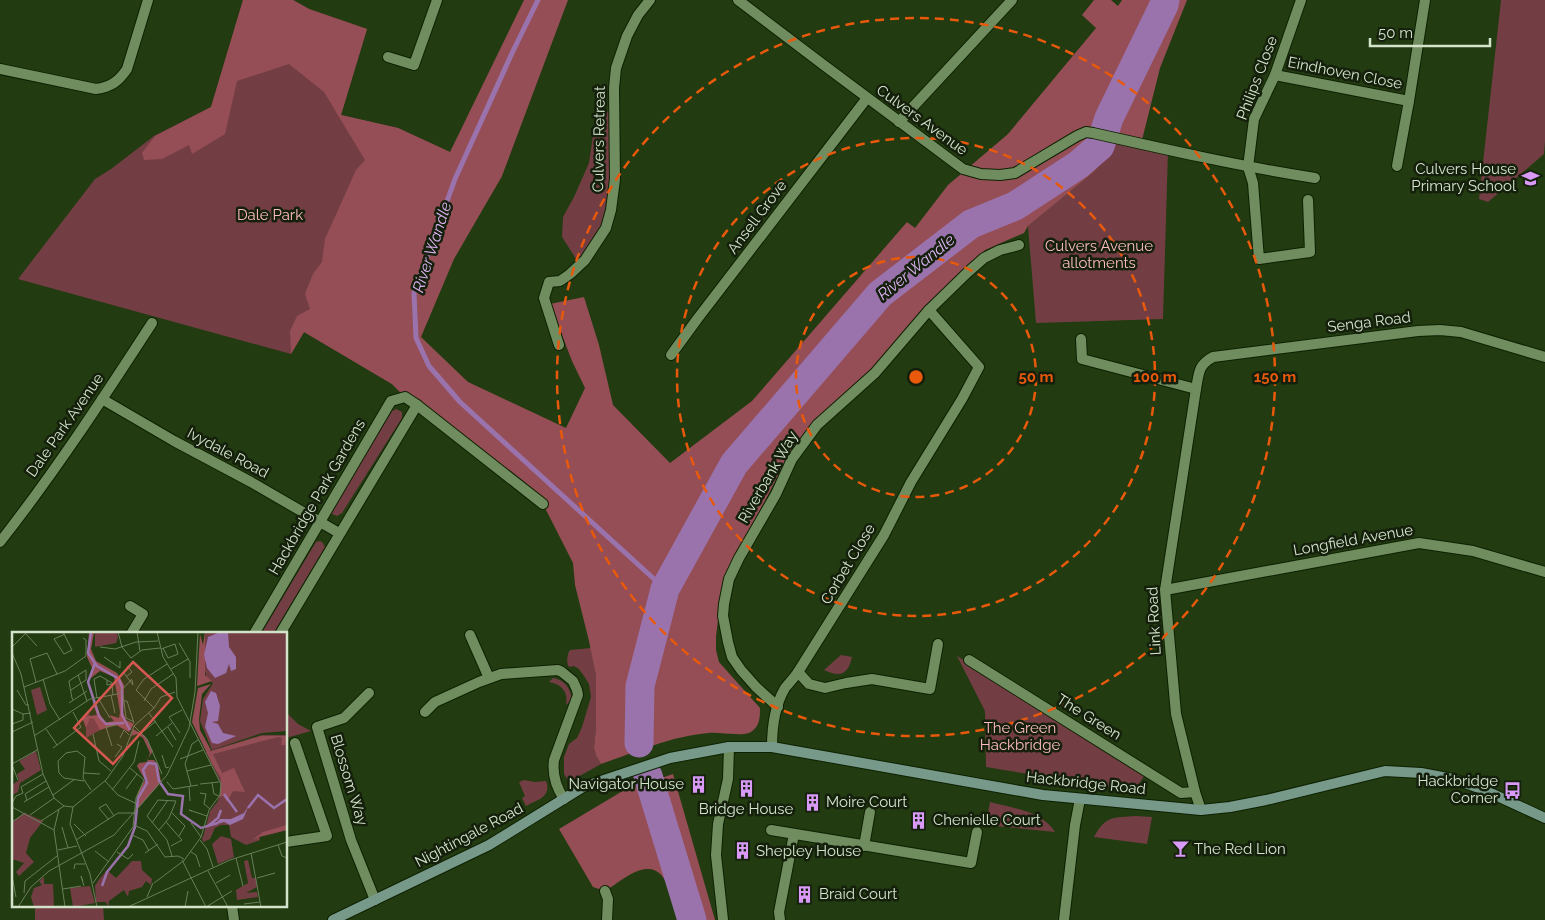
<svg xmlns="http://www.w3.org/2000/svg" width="1545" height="920" font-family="Raleway,sans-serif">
<rect width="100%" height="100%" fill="#223b10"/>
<g fill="#723e44">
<polygon points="243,0 293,0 309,9 367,29 341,115 398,128 502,176 453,259 419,337 405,397 392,384 304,332 291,354 18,279 95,179 111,169 154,136 211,107"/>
<polygon points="1501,0 1545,0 1545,141 1544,154 1488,202 1479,199"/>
<polygon points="609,109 612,180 605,225 578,262 562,237 563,217 574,197 589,163 593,136"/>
<polygon points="1112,137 1168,151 1163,319 1036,323 1028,226 1095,171"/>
<polygon points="396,409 402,412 402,418 342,513 337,516 332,514 332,508 392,411"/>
<polygon points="320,541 323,543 325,547 273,634 261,634 316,542"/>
<path d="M591,648L596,676V726L594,748L596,756L601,764L569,782L564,774V757L569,744L577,738L582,727L591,697L589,684L584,676L579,669L574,666L569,667C566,662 567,654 570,650Z"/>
<path d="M841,655L852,657C848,674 841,678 824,670Z"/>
<polygon points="957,656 1146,773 1135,790 1090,784 986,767 985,711"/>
<path d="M553,678C565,680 570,688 572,699L566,705C569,692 561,684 549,682Z"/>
<polygon points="286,712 298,724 311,731 286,738"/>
<path d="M524,780L535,782L546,781C552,797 537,800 526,806L522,798L525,796L519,782Z"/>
<path d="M990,802C1012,808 1042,811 1055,832L986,825Z"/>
<path d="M1136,816L1152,817L1147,844L1094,837C1106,815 1113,818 1136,816Z"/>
<polygon points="35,906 103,906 104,920 35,920"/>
</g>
<g fill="#954e55">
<path d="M243,0H293L309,9L367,29L341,115L398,128L450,152L524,0H568L502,176L454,259L421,337L468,382L566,428L585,388L572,361L550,304L584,297L599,345L613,405L670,463L752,401L907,222L915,228L948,185L1008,134L1096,28L1082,15L1094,0H1111L1118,6L1122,0H1187L1160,68L1141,144L1113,138L1112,145L1095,171L1028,226L1024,233L985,250L925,307L869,374L819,417L792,449L723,581L716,636V650L719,662L760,708C760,717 760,726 751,732C743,737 719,732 709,733C671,736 636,752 601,764L596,756L594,748L596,726V676L589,641L575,585L573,563L543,504L405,397L392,384L304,332L291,354L290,331L297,316L310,309L305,294L313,274L322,262L325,239L356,170L365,160L324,92L289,64L237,81L225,134L192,154L189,145L162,159L144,160L142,153L155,136L211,107Z"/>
<path d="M673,774L715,920H677C671,895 667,855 631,874C622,879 613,886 605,891L593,887L559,829L621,792Z"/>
</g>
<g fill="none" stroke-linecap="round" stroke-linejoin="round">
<polyline stroke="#9a73ad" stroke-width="5" points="538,0 513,51 455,179 414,293 416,338 429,366 460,402 665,589"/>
<g stroke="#9a73ad" stroke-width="29">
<polyline points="639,743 640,686 665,589 734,464 880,294 971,224 1015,206 1078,165 1100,146 1109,118 1164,5 1165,0"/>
<polyline points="648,776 692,920"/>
</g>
<defs>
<g id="street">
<path d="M738,0L825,66L963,169L981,174L1000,175L1015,173L1077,136L1086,132L1093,133C1168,150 1239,166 1315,178"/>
<polyline points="1301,0 1275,75 1254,119 1248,167 1253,183 1259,259 1310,252 1308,200"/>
<polyline points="388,57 414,65 437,0"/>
<path d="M0,69L96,89C111,87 119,81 127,69L148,0"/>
<polyline points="1275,75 1409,101 1425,0"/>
<polyline points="899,122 1012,0"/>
<polyline points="1397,166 1409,101"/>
<polyline points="1081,339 1082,359 1196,389"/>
<polyline points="559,345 544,298 549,282 560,281 570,274 585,260 606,228 611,210 615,179 614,88 616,68 627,36 638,15 650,0"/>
<polyline points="671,355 698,318 867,98"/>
<polyline points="102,399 174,441 251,482 339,533"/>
<path d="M0,542C55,472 104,397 152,323"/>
<polyline points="1165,590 1419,543 1473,551 1545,572"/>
<polyline points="130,606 143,614 131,634"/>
<polyline points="254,634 391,401 405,397 417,405 543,504"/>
<polyline points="280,634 417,405"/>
<polyline points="470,635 489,678"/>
<polyline points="969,660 1181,793 1195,792"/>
<polyline points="798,672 809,684 825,688 846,683 872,679 930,689 938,644"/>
<polyline points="369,693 344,718 317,727 351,840 375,900"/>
<polyline points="778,707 756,687 741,670 732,657 728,642 723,616 724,604 729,579 739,558 776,494 792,459 817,425 875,373 929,310 967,273 984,258 1000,250 1019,245"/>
<path d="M425,712L435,702L479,682L501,674L558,670L562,672L573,681L577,690L578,695L554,760C552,775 556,787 564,799"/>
<path d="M772,747C772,728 775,705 785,688C789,683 794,678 798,672L884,535L911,482L962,399L979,367L929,310"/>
<path d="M1201,810L1195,792L1176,714L1165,590L1196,389C1199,373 1198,365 1213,357L1418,331L1440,330L1461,332L1545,357"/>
<polyline points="771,830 971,863 977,832"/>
<polyline points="286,842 327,836 295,743"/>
<polyline points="864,846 870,812"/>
<polyline points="605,891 608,899 607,920"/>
<polyline points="232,906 234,920"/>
<polyline points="723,920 716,855 718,824 728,779 729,747"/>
<polyline points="780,920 779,912 794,834"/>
<polyline points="1064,920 1075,825 1080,799"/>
</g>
<polyline id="secondary" points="333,920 489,845 583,787 670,758 729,747 772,747 1043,795 1201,810 1230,807 1266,800 1385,771 1421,773 1453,779 1482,789 1545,818"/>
</defs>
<use href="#street" stroke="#0e2102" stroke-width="12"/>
<use href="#secondary" stroke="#0e2102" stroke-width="12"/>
<use href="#street" stroke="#708d5f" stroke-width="10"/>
<use href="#secondary" stroke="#77998a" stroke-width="10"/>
</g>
<g fill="none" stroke="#e8590c" stroke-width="2.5" stroke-dasharray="9 6">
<circle cx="916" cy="377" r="120"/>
<circle cx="916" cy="377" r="239"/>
<circle cx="916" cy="377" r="359"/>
</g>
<defs>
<symbol id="school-bare" viewBox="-9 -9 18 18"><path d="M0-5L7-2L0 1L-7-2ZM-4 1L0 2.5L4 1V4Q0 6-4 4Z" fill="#d99af7" stroke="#141f0c" stroke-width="2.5" paint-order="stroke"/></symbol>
<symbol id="building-bare" viewBox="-9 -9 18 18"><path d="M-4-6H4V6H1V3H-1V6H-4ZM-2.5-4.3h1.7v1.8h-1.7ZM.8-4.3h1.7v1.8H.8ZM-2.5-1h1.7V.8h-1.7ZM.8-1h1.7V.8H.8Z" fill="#d99af7" stroke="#141f0c" stroke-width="2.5" paint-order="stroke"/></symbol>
<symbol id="bus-bare" viewBox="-9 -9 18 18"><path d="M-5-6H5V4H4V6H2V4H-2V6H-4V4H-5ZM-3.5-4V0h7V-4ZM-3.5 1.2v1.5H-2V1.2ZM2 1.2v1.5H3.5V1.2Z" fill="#d99af7" stroke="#141f0c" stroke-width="2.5" paint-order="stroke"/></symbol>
<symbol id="bar-bare" viewBox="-9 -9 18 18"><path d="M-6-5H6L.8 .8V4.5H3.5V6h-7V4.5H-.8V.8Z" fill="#d99af7" stroke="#141f0c" stroke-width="2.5" paint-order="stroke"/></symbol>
</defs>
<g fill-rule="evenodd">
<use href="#school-bare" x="1518" y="166" width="25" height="25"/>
<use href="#building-bare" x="686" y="772" width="25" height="25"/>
<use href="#building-bare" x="734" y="776" width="25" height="25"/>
<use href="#bus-bare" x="1500" y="778" width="25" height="25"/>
<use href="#building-bare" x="800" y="790" width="25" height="25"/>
<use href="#building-bare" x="906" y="808" width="25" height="25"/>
<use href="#bar-bare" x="1168" y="836" width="25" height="25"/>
<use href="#building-bare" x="730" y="838" width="25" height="25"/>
<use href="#building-bare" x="792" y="882" width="25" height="25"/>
</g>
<g text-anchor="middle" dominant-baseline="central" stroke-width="5" stroke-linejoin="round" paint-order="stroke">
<g font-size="15" fill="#d4e4cb" stroke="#141f0c">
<text transform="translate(1345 73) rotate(11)">Eindhoven Close</text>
<text transform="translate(1257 78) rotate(-69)">Philips Close</text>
<text transform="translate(922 120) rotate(36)">Culvers Avenue</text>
<text transform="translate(599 139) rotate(-89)">Culvers Retreat</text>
<text transform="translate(757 217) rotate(-53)">Ansell Grove</text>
<text transform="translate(1369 322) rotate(-7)">Senga Road</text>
<text transform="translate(65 425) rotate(-55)">Dale Park Avenue</text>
<text transform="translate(228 453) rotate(28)">Ivydale Road</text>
<text transform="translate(768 477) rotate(-60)">Riverbank Way</text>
<text transform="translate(317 497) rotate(-60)">Hackbridge Park Gardens</text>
<text transform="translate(1353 540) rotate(-10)">Longfield Avenue</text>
<text transform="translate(848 564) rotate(-59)">Corbet Close</text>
<text transform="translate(1154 621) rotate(-93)">Link Road</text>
<text transform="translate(1089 717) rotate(32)">The Green</text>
<text transform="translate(349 780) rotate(73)">Blossom Way</text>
<text transform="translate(1086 783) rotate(6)">Hackbridge Road</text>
<text transform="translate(469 835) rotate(-28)">Nightingale Road</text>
</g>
<g font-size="15" fill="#d4e4cb" stroke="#141f0c" text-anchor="start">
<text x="1516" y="169" text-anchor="end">Culvers House<tspan x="1516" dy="17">Primary School</tspan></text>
<text x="1498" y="781" text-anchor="end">Hackbridge<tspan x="1498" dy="17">Corner</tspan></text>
<text x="684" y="784" text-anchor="end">Navigator House</text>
<text x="826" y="802">Moire Court</text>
<text x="746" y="809" text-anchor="middle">Bridge House</text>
<text x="933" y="820">Chenielle Court</text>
<text x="1194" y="849">The Red Lion</text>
<text x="756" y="851">Shepley House</text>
<text x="819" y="894">Braid Court</text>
</g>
<g font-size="15" fill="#fdbcc1" stroke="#141f0c">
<text x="270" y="215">Dale Park</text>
<text x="1099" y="246">Culvers Avenue<tspan x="1099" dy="17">allotments</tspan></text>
<text x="1020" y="728">The Green<tspan x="1020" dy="17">Hackbridge</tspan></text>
</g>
<g font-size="16" font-style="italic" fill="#dfb4f5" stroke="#141f0c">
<text transform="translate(432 247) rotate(-72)">River Wandle</text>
<text transform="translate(916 267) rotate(-39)">River Wandle</text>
</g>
</g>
<g transform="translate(12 632)">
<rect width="275" height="275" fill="#223b10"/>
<path d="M83,0H105L106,5L104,11L83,15ZM193,0H275V99L250,101L200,118L188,89L191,67L201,51L195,46L190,30ZM28,55L35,78L25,83L19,58ZM77,82L80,86L88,82L95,94L74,106V92L70,85ZM250,103H275V198L247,205L248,208L234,213L219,205L217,193H209L203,196L198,207L191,210L190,205L195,206L191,205L198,179L206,169L210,153L194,120ZM24,119L29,138L8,151L6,160L0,163V153L7,148L5,142L13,137L7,129ZM13,181L31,189L18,206L14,221L22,230L7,244L4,240L12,231L0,227V190ZM209,204L219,207L222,225L206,232L200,212ZM231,224L232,229L236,228L240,246H244L245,255L234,261L245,260L246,265L225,268L224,258L236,251ZM120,229H129L130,238L140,247L139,253L134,249L130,255L117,259L116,265L112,258L97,269L96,275L94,270H84L83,254L86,249L95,238L104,246ZM32,245V252H41L42,275H22L19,265L22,256L30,253L27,249ZM78,254L83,271L61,275L58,256Z" fill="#723e44"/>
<path d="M77,0L82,1L79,17L84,29L105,41L112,53L111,80L114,88L122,92L117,100L104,93L88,98L82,87L78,86L74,96L70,85L85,83L80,68L92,91L102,89L97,83L107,86L108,80L102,45L88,39L75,49L81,38L75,25ZM193,0V43L200,49L185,54L188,2L191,13ZM199,52L190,62L187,87L188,98L199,118L196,120L249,104H275L273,113H269L270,106L266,105L201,122L210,141L222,136L233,160L221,159L215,170L211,164L208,165L209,146L200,132L180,90L186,56ZM121,97L133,104L141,119L135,128H142L146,133L149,150L123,180L126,160L133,148L125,134L127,131L135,130L138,121L131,106L125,102L119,104ZM275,193V198L247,205L246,209L245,206L240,208L251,200Z" fill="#954e55"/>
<path d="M208,0H216L217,15L224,25V37L219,39L217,32L214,41L203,46L195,36L192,23L196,5ZM199,59L204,61L208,74L206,89L200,90L206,92L211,101L224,104L206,112L200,111L193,95L196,81L193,70ZM237,173L231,187L218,193L212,190L202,193L208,187H219L232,181Z" fill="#9a73ad"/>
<path fill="none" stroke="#9a73ad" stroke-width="2.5" d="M79,0L76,21L85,34L107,47L110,55V83L118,98M83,31L76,50L87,84L94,92L112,91M212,162L225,180M236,176L246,163L262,176L275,167M196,194L206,186L209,178M90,254L95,240L116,214L123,195L126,166L135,151L131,138L136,131L144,132L147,149L156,162L171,164L169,182L189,196L206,191"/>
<path fill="none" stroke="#697f5b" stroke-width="1" d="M51,0L60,18L52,22L42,7L53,2M106,0L110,15L119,26L130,18L148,16M125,0L128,19M145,0L151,25L164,46L165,65L209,152L208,163L197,178L189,205L171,230M14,2L25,14M167,11L178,30V46M0,15L15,0M88,15L103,17L124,10L146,9M149,17L163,12L166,22L156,26L151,16M0,21L9,42L31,142L42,166L52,174L61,175M92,25L108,36V29M159,37L176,27M112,41L121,53L120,48M66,43L75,69M114,45L120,40L115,34M31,47L38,72L48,88M24,50L18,27L35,21L45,42M100,52L95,53V48L100,51V52L101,63M12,55L53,39L74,24V8L71,6M5,58L14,73H17M59,58L74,48V38L57,49V50L60,66L61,68M111,62L114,86L122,90M99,63L103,81M85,66L82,47L88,44L95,48M86,66L98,86M0,67V77L11,82L19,81M111,69H115L122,91M132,69L139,57L161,42M57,71L75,59M142,76L124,58L132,47L155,32M137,81L161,115M0,92L11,88V82M122,94L135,107L150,142M156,95L164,108M34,97L45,113M132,99L144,89M0,100L21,90M168,101L157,85L170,78M81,102L87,129L99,139M22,104L78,67L106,62L120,47M144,104L160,91M108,106L112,98L117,103M100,114L94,95L104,93M41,116L69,95L61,80M150,123L154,136L157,135M103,125L110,115L105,112M168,127L191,118M0,132L25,118M0,133L6,148M175,139L199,133M72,141L88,142M72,149L52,146L47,141L46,129L54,121L65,119L73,125L71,146L79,158M93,149L106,163L123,171M155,150L161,157L186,153M200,151L202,162L207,164M188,152L207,150M177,154L178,169M179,154L173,132L180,112L186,108M114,157L125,142M100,158L122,130L127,109M188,161L194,162L192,172L198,177M41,163L63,147M15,168L13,162L34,149M12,170L37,155M0,171L4,164L11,161L9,155L31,142M0,175L42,198L53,275M180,179L177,178L195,184M160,181L173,194L167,204M18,183L42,166M97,188L87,176L94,172L102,184M29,189L52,174M0,190L13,181M154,190L170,208L159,214M140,191L156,168M179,191L189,205M62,192L74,204M122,193L135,199L153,225L166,224L172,227M50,195L56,216M42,198L47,177M147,198L157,186L164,169L146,168L135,184L155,208L160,224M120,203L131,208L137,219M64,208L106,181H122M188,208L195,217L201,235M266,213L270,224L275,226M46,218L65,214M83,219L97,230M105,220L116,227L121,222M179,220L184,223L188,235M133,221L146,212M239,221L249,275M224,226L231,254M170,228L194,275M62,237L63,232H73M196,239L216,275M0,244L4,265M245,246L263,241M71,249L69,244L72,254M81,251L121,195L124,166L132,148L118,136M142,251L170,230M204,251L218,243M51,257L69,254M12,261L13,249L45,224M135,265L141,251M232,272L248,270M6,275L19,255L37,239L102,203L155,143L177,96L183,60L186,0M85,275L78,242L58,192L61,175L94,148L111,124L122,94L142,76L149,65L163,60M116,275L218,228L275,210M173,275L176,259M194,275L220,259"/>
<path fill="#d65751" fill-opacity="0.15" stroke="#d65751" stroke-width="2.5" d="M121,30L160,66L101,132L62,96Z"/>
<rect width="275" height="275" fill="none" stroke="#d4e4cb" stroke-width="2.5"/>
</g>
<circle cx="916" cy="377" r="8" fill="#e8590c" stroke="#141f0c" stroke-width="2.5"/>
<g font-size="15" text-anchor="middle" font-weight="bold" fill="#e8590c" stroke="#141f0c" stroke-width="5" stroke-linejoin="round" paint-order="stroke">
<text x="1036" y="382">50 m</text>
<text x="1155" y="382">100 m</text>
<text x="1275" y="382">150 m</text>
</g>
<path d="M1370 38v8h120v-8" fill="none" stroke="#d4e4cb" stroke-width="2.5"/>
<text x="1378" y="38" font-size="15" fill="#d4e4cb" stroke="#141f0c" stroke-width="4" paint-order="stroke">50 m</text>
</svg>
